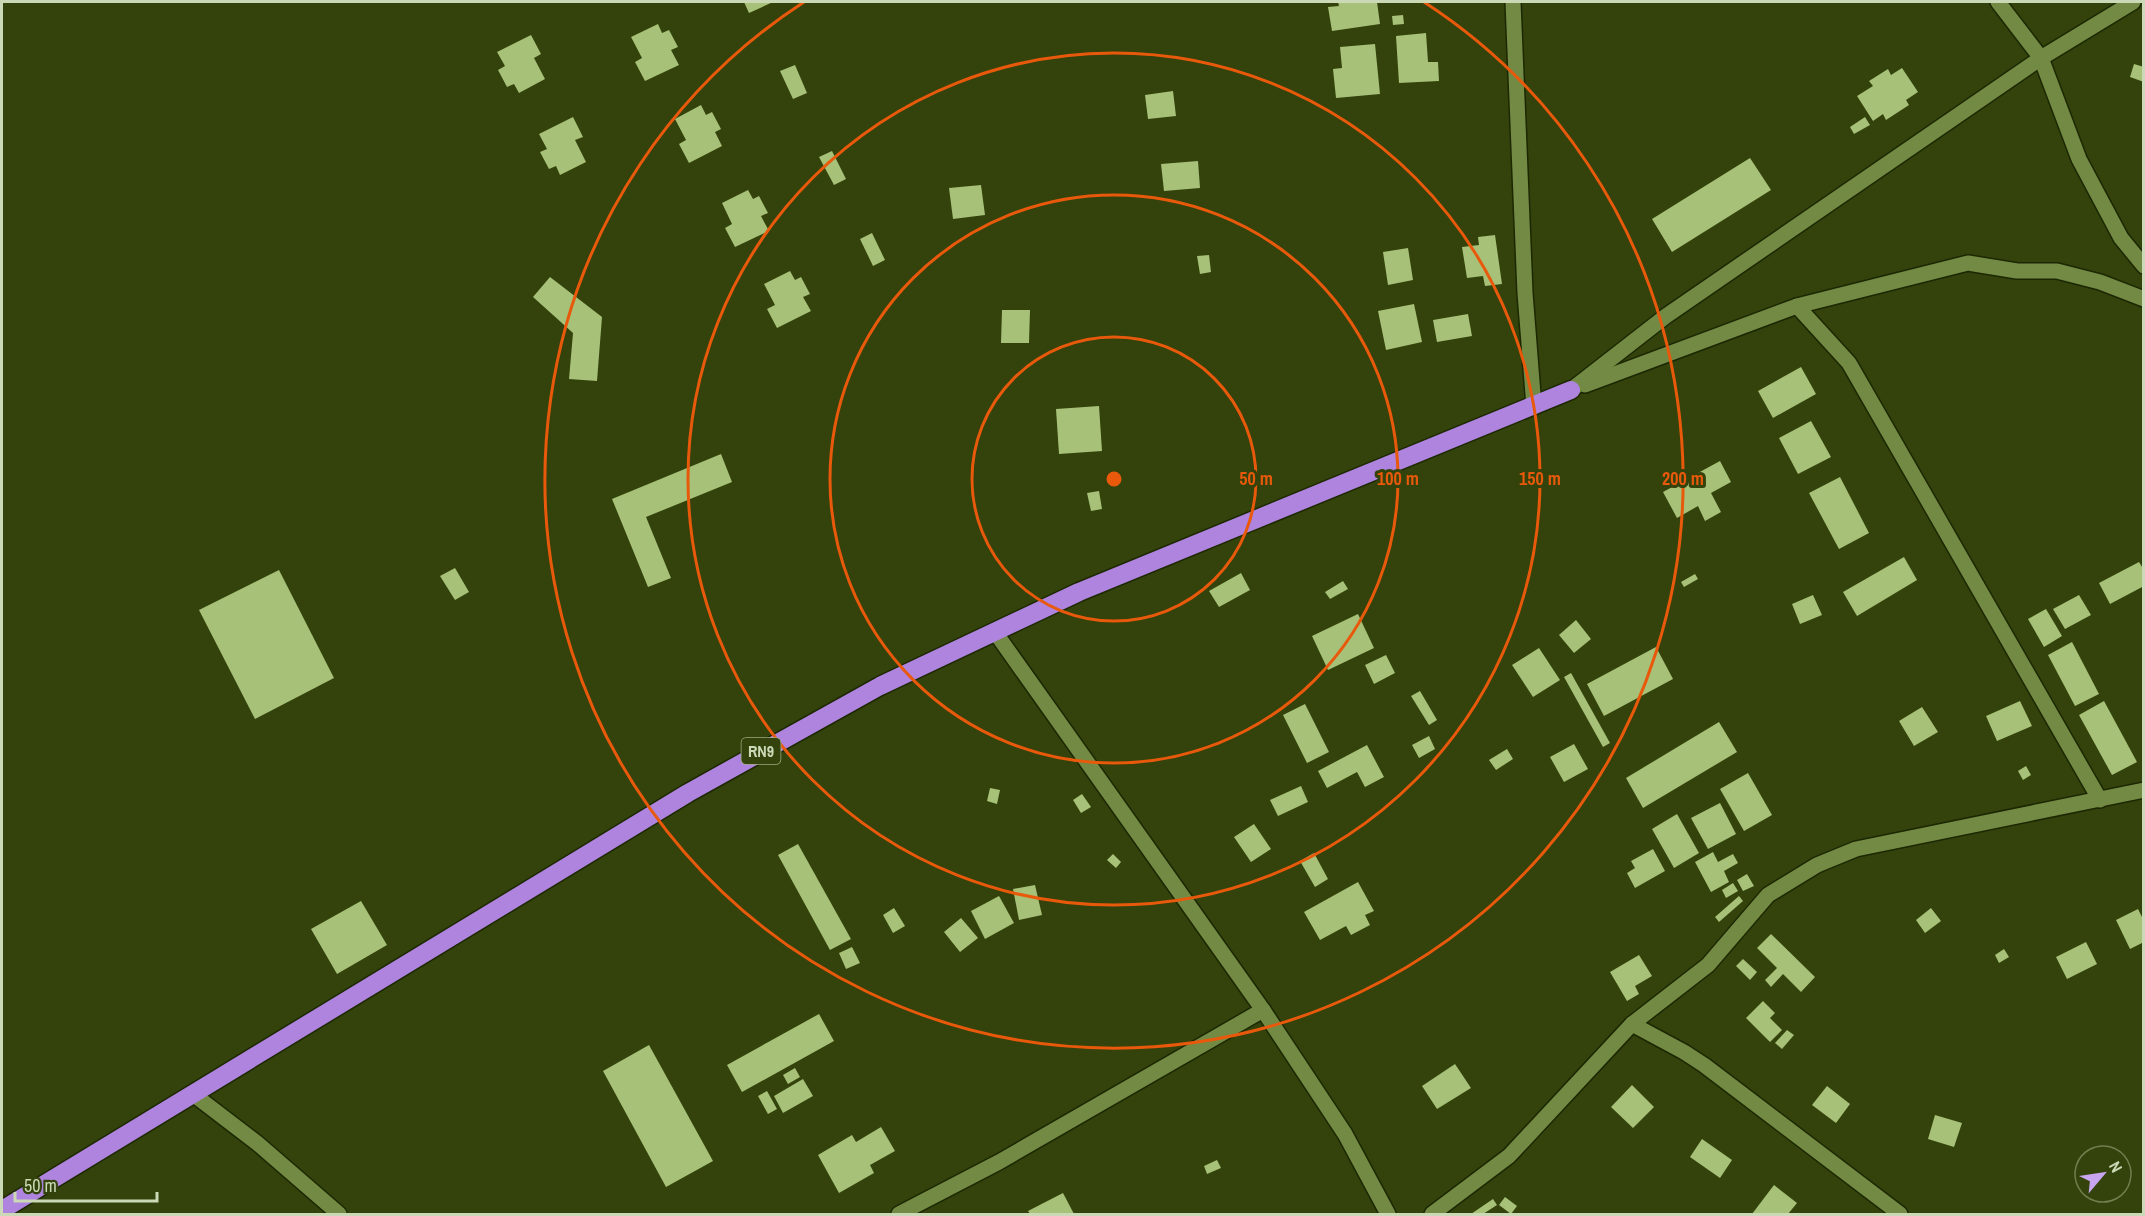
<svg xmlns="http://www.w3.org/2000/svg" width="2145" height="1216" font-family="'Archivo Narrow',sans-serif">
<rect width="100%" height="100%" fill="#33430b"/>
<g fill="#a7c179">
<polygon points="744,2 773,2 749,13"/>
<polygon points="1338,2 1377,2 1380,24 1332,31 1328,7 1339,6"/>
<polygon points="1403,15 1404,24 1393,25 1392,16"/>
<polygon points="658,24 662,33 669,30 678,47 671,50 679,65 645,81 635,62 642,58 631,37"/>
<polygon points="1426,33 1428,62 1438,62 1439,81 1399,83 1396,36"/>
<polygon points="531,35 541,54 534,58 545,79 519,93 514,84 507,87 498,70 505,66 497,52"/>
<polygon points="1375,44 1380,94 1336,98 1333,69 1342,68 1340,47"/>
<polygon points="2134,64 2144,67 2144,82 2130,77"/>
<polygon points="795,65 807,93 793,99 780,71"/>
<polygon points="1902,68 1918,92 1906,100 1909,105 1886,120 1883,114 1873,121 1857,96 1873,86 1869,81 1888,69 1891,75"/>
<polygon points="1173,91 1176,116 1148,119 1145,95"/>
<polygon points="701,105 706,115 712,112 721,129 715,132 722,146 689,163 679,144 686,140 675,119"/>
<polygon points="573,117 583,137 575,140 586,162 560,175 556,166 549,169 540,152 547,149 539,134"/>
<polygon points="1865,117 1870,125 1854,134 1850,127"/>
<polygon points="832,151 846,179 834,185 819,157"/>
<polygon points="1750,158 1771,190 1672,252 1652,219"/>
<polygon points="1198,161 1200,188 1164,191 1161,164"/>
<polygon points="981,185 985,215 953,219 949,188"/>
<polygon points="748,190 753,199 759,196 768,213 761,216 769,231 735,247 725,228 732,224 722,203"/>
<polygon points="872,233 885,260 873,266 860,239"/>
<polygon points="1495,235 1502,284 1485,286 1483,276 1467,278 1462,247 1479,245 1478,237"/>
<polygon points="1408,248 1413,280 1388,285 1383,252"/>
<polygon points="1209,255 1211,272 1200,274 1197,256"/>
<polygon points="790,271 795,280 801,277 810,294 803,297 811,311 777,328 767,309 775,305 764,284"/>
<polygon points="550,277 602,317 597,381 569,379 573,333 533,297"/>
<polygon points="1414,304 1422,342 1386,350 1378,311"/>
<polygon points="1002,310 1030,310 1029,343 1001,343"/>
<polygon points="1468,314 1472,336 1437,342 1433,320"/>
<polygon points="1801,367 1816,394 1773,418 1758,391"/>
<polygon points="1099,406 1102,451 1059,454 1056,409"/>
<polygon points="1811,421 1831,457 1798,474 1779,438"/>
<polygon points="721,454 732,482 646,517 671,578 648,587 612,499"/>
<polygon points="1720,461 1731,482 1711,493 1721,512 1705,521 1698,506 1677,518 1663,492"/>
<polygon points="1840,477 1869,533 1839,549 1809,493"/>
<polygon points="1099,491 1102,509 1091,511 1087,493"/>
<polygon points="1904,557 1917,580 1857,616 1843,592"/>
<polygon points="2139,562 2144,570 2144,586 2110,604 2099,583"/>
<polygon points="455,568 469,592 455,600 440,576"/>
<polygon points="279,570 334,678 255,719 199,610"/>
<polygon points="1241,573 1250,590 1219,607 1209,591"/>
<polygon points="1695,574 1698,579 1684,587 1681,582"/>
<polygon points="1343,581 1348,589 1330,599 1325,592"/>
<polygon points="1813,595 1822,615 1800,624 1792,604"/>
<polygon points="2079,595 2091,615 2065,629 2053,609"/>
<polygon points="2046,609 2062,636 2044,647 2028,619"/>
<polygon points="1358,614 1374,648 1328,670 1312,636"/>
<polygon points="1576,620 1591,639 1574,653 1559,635"/>
<polygon points="2072,642 2099,694 2075,706 2048,655"/>
<polygon points="1656,647 1673,679 1604,716 1587,684"/>
<polygon points="1539,648 1560,680 1533,697 1512,665"/>
<polygon points="1386,655 1395,673 1374,684 1365,665"/>
<polygon points="1571,673 1610,743 1603,747 1564,677"/>
<polygon points="1420,691 1437,720 1429,725 1411,696"/>
<polygon points="2020,701 2032,726 1997,741 1986,716"/>
<polygon points="2104,701 2137,762 2112,775 2079,715"/>
<polygon points="1305,704 1329,752 1307,763 1283,715"/>
<polygon points="1922,707 1938,732 1914,746 1899,721"/>
<polygon points="1719,722 1737,752 1643,808 1626,778"/>
<polygon points="1429,736 1435,749 1419,758 1412,745"/>
<polygon points="1574,744 1588,769 1564,782 1550,757"/>
<polygon points="1367,745 1384,777 1365,787 1357,772 1327,788 1318,771"/>
<polygon points="1507,749 1513,759 1496,770 1489,760"/>
<polygon points="2026,766 2031,775 2023,780 2018,771"/>
<polygon points="1748,773 1772,815 1744,831 1720,789"/>
<polygon points="1301,786 1308,802 1278,816 1270,800"/>
<polygon points="990,788 1000,790 997,804 987,801"/>
<polygon points="1082,794 1091,807 1081,813 1073,800"/>
<polygon points="1720,803 1736,834 1708,849 1691,818"/>
<polygon points="1677,814 1699,853 1674,868 1652,829"/>
<polygon points="1254,824 1271,849 1251,862 1234,837"/>
<polygon points="798,844 851,939 830,950 778,855"/>
<polygon points="1653,849 1665,871 1635,888 1627,873 1635,868 1631,861"/>
<polygon points="1713,852 1718,862 1733,854 1738,863 1724,871 1729,882 1711,892 1695,862"/>
<polygon points="1314,853 1328,879 1315,887 1300,861"/>
<polygon points="1113,854 1121,862 1116,868 1107,860"/>
<polygon points="1747,874 1754,886 1743,891 1737,880"/>
<polygon points="1358,882 1374,911 1365,915 1370,925 1351,935 1346,926 1320,940 1304,912"/>
<polygon points="1733,883 1738,891 1726,898 1722,890"/>
<polygon points="1035,885 1042,915 1019,920 1013,889"/>
<polygon points="999,896 1014,923 985,939 971,911"/>
<polygon points="1739,896 1743,901 1719,922 1715,917"/>
<polygon points="361,901 387,945 337,974 311,929"/>
<polygon points="894,908 905,926 893,933 883,915"/>
<polygon points="1931,908 1941,921 1925,933 1916,920"/>
<polygon points="2138,909 2144,921 2144,942 2130,949 2116,920"/>
<polygon points="961,918 978,938 960,952 944,932"/>
<polygon points="1771,934 1815,977 1801,992 1783,974 1771,987 1765,980 1777,968 1757,948"/>
<polygon points="2086,942 2097,964 2067,979 2056,957"/>
<polygon points="852,947 860,963 846,969 839,953"/>
<polygon points="2004,949 2009,957 1999,963 1995,955"/>
<polygon points="1639,955 1652,976 1635,986 1639,994 1627,1001 1610,972"/>
<polygon points="1743,959 1757,972 1750,980 1736,966"/>
<polygon points="1763,1001 1775,1013 1770,1018 1782,1030 1770,1042 1746,1018"/>
<polygon points="819,1014 834,1041 742,1092 727,1065"/>
<polygon points="1787,1030 1794,1035 1782,1049 1775,1043"/>
<polygon points="649,1045 713,1161 666,1187 603,1071"/>
<polygon points="1455,1064 1471,1088 1437,1109 1422,1086"/>
<polygon points="795,1068 800,1077 788,1084 783,1075"/>
<polygon points="803,1079 813,1096 783,1113 774,1096"/>
<polygon points="1632,1085 1654,1107 1633,1128 1611,1107"/>
<polygon points="1827,1086 1850,1104 1836,1123 1812,1105"/>
<polygon points="767,1091 777,1109 768,1114 758,1096"/>
<polygon points="1935,1115 1962,1123 1954,1147 1928,1139"/>
<polygon points="881,1127 895,1151 870,1165 874,1173 839,1193 818,1155 852,1135 856,1142"/>
<polygon points="1702,1139 1732,1160 1720,1178 1690,1157"/>
<polygon points="1217,1160 1221,1168 1207,1174 1204,1166"/>
<polygon points="1774,1185 1797,1203 1788,1214 1752,1214"/>
<polygon points="1063,1193 1074,1214 1030,1214 1028,1211"/>
<polygon points="1505,1197 1517,1206 1511,1214 1499,1205"/>
<polygon points="1493,1199 1497,1205 1483,1214 1471,1214"/>
</g>
<g fill="none" stroke-linecap="round" stroke-linejoin="round">
<defs>
<g id="minor">
<polyline points="1513,2 1525,293 1534,407"/>
<polyline points="1998,2 2041,58 2079,159 2121,238 2144,266"/>
<polyline points="1797,306 1849,363 2100,800"/>
<polyline points="1585,385 1797,306 1968,263 2017,271 2057,271 2100,282 2144,299"/>
<polyline points="1571,390 1666,316 2041,58 2133,2"/>
<polyline points="995,632 1263,1010 1345,1134 1388,1214"/>
<polyline points="1632,1024 1684,1052 1704,1065 1900,1214"/>
<polyline points="193,1094 257,1143 339,1214"/>
<polyline points="899,1214 999,1162 1263,1010"/>
<polyline points="1432,1214 1509,1156 1632,1024 1708,965 1768,895 1817,865 1856,849 2144,790"/>
</g>
<polyline id="highway" points="2,1210 688,793 880,686 1079,592 1571,390"/>
</defs>
<use href="#minor" stroke="#1d2802" stroke-width="18"/>
<use href="#highway" stroke="#1d2802" stroke-width="21"/>
<use href="#minor" stroke="#728a43" stroke-width="15"/>
<use href="#highway" stroke="#ae84de" stroke-width="18"/>
</g>
<g fill="none" stroke="#e8590c" stroke-width="3">
<circle cx="1114" cy="479" r="142"/>
<circle cx="1114" cy="479" r="284"/>
<circle cx="1114" cy="479" r="426"/>
<path d="M1424 2A569 569 0 1 1 804 2"/>
</g>
<g text-anchor="middle" dominant-baseline="central" stroke-width="6" stroke-linejoin="round" paint-order="stroke">
<rect fill="#33430b" stroke="#9eac83" stroke-width="1.5" x="741.5" y="738" width="39" height="26" rx="4.5"/>
<g font-size="16" font-weight="bold" fill="#ccd9b6">
<text x="761" y="751">RN9</text>
</g>
</g>
<circle cx="1114" cy="479" r="9" fill="#e8590c" stroke="#33430b" stroke-width="3"/>
<g font-size="18" text-anchor="middle" font-weight="bold" fill="#e8590c" stroke="#33430b" stroke-width="6" stroke-linejoin="round" paint-order="stroke">
<text x="1256" y="485">50 m</text>
<text x="1398" y="485">100 m</text>
<text x="1540" y="485">150 m</text>
<text x="1683" y="485">200 m</text>
</g>
<rect width="2145" height="1216" fill="none" stroke="#ccd9b6" stroke-width="6"/>
<g transform="translate(2103 1174) rotate(61)"><circle r="28" fill="#33430b" stroke="#707f4f" stroke-width="1.5"/>
<path d="M0-4.5L10 22L0 15L-10 22Z" fill="#c7a6ef"/>
<text y="-9" font-size="16" font-weight="bold" text-anchor="middle" fill="#ccd9b6">N</text>
</g>
<path d="M15 1192v9h142v-9" fill="none" stroke="#ccd9b6" stroke-width="3"/>
<text x="24" y="1192" font-size="18" fill="#ccd9b6" stroke="#33430b" stroke-width="4.5" paint-order="stroke">50 m</text>
</svg>
